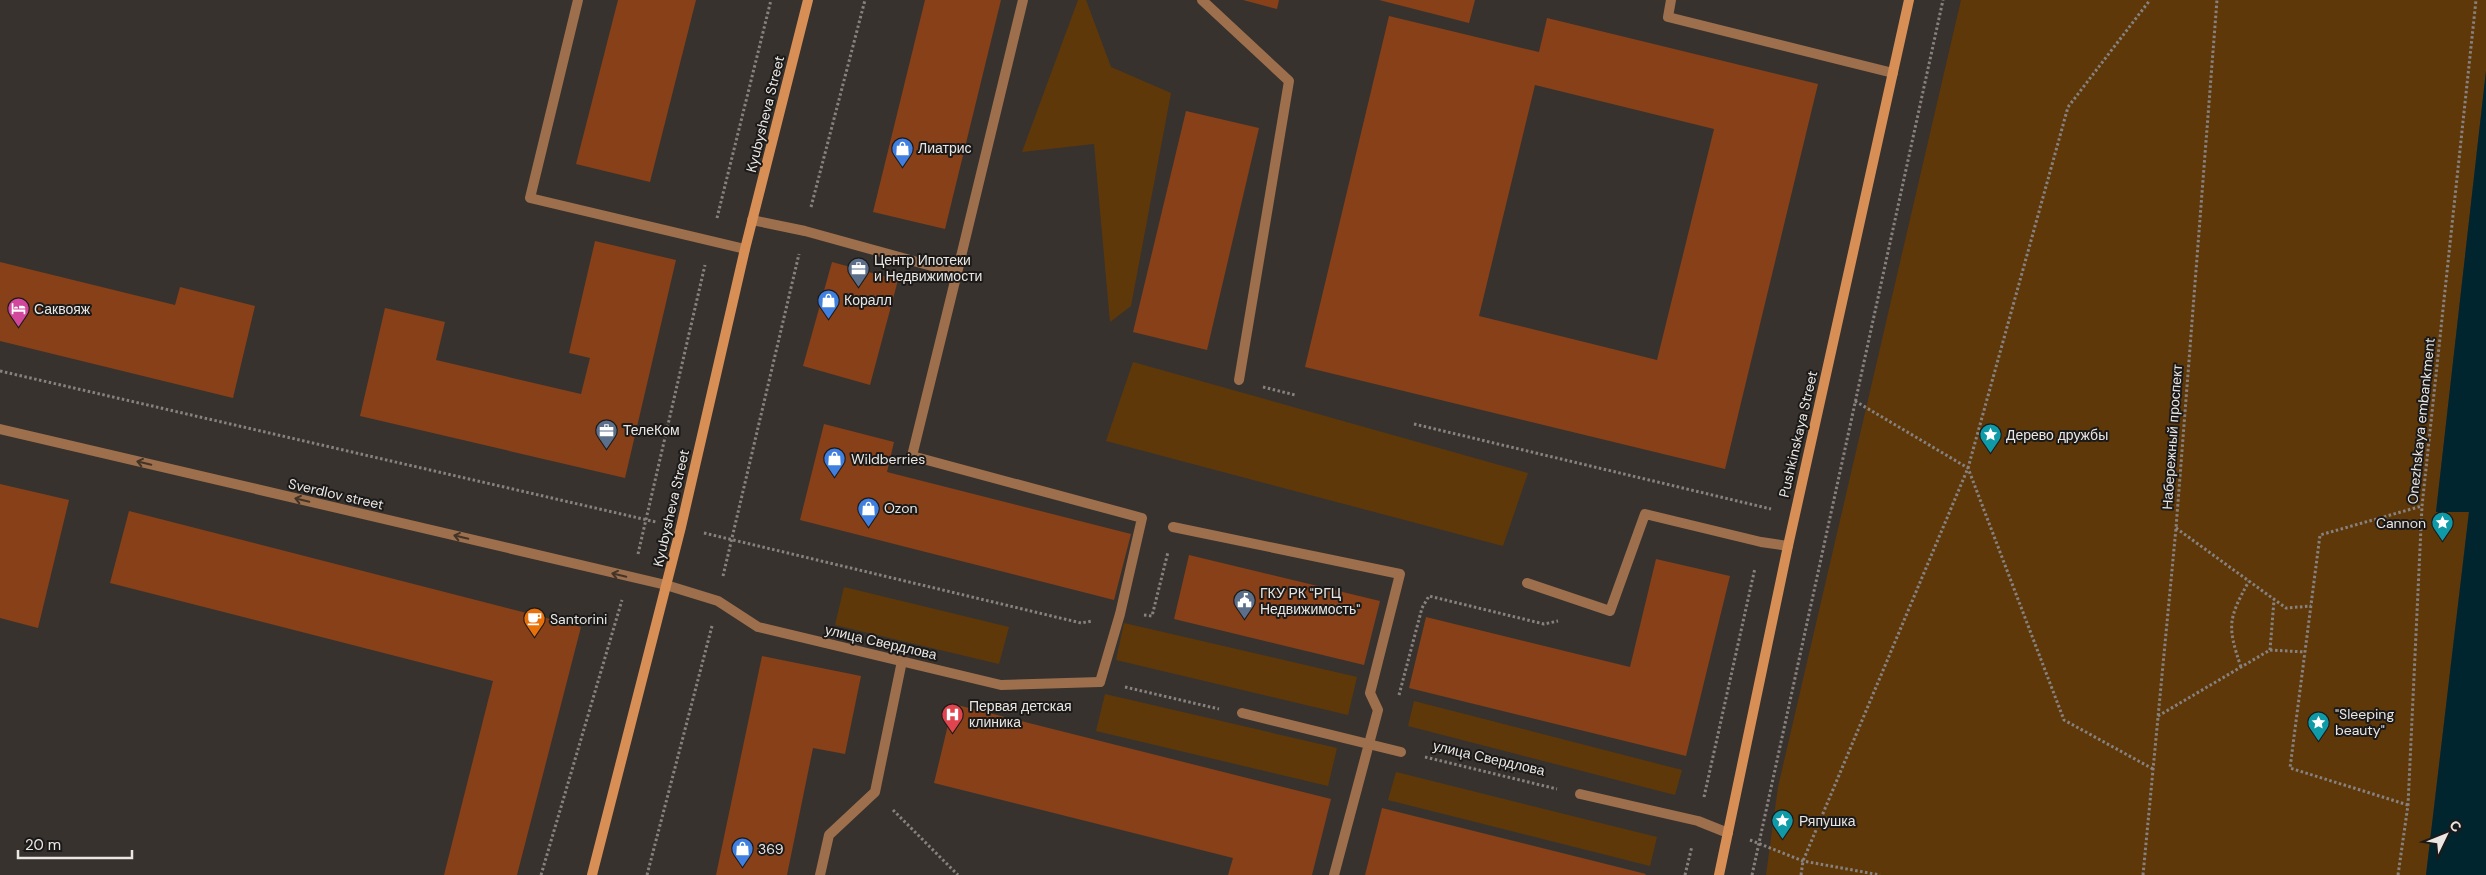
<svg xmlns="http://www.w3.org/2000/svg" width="2486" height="875" font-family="'DM Sans',sans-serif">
<rect width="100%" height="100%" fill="#37322e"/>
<g fill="#5f380a">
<polygon points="1078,0 1086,0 1111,67 1171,93 1131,306 1110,322 1094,144 1022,152"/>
<polygon points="1961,0 2486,0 2486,71 2436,512 2469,511 2426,875 1766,875 1778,787"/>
<polygon points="1133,362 1528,473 1503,546 1106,441"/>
<polygon points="844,587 1009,627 999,664 835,625"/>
<polygon points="1124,623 1357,677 1348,715 1116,660"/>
<polygon points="1105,694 1337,748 1328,786 1096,731"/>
<polygon points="1414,701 1682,770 1675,795 1408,726"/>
<polygon points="1396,772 1657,837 1650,866 1388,800"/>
</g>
<polygon fill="#01252f" points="2486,71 2486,875 2426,875 2469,512 2436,512"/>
<g fill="#874018" fill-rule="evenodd">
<polygon points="618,0 696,0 650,182 576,164"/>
<polygon points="925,0 1001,0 945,229 873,212"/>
<polygon points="1243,0 1279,0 1277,9"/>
<polygon points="1379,0 1475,0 1469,23"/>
<path d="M1389,16L1539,52L1547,18L1818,84L1725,469L1305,367ZM1535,85L1714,129L1657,360L1479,316Z"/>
<polygon points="1186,111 1259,128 1207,350 1133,332"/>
<polygon points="595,241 676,260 625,478 360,416 385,308 445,322 436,360 581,394 590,358 569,353"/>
<polygon points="0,262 175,305 180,287 255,306 233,398 0,341"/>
<polygon points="832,262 898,280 870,385 803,366"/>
<polygon points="824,424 894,442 887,472 1131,534 1114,600 800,520"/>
<polygon points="0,484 69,500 38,628 0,618"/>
<polygon points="129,511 581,627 517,875 444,875 493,681 110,583"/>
<polygon points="1189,555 1380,601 1364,665 1174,619"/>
<polygon points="1656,559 1730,576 1686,756 1409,688 1426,617 1630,667"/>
<polygon points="762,656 861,676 845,754 813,748 787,875 716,875"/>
<polygon points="953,704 1331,799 1312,875 1228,875 1233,858 934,783"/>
<polygon points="1382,808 1646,874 1645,875 1365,875"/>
</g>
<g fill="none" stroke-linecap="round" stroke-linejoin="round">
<g stroke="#87827f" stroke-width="3" stroke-dasharray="2.5 2.5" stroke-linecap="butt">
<polyline points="811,207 865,0"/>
<polyline points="717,218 771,0"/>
<polyline points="0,371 656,522"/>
<polyline points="1263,387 1295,395"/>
<polyline points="1855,401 1968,468 2064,720 2153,769"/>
<polyline points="1414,424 1771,509"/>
<polyline points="2176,528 2286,608 2311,606"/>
<polyline points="704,533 1081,623 1092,621"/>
<polyline points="638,554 705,265"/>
<polyline points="723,576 799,254"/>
<polyline points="1144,615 1152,616 1168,552"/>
<polyline points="2270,650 2274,600"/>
<path d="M2241,667C2227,626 2228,619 2249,581"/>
<polyline points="1125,687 1219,709"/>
<polyline points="1399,695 1422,608 1429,596 1544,624 1558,621"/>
<polyline points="2158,716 2270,650 2305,652"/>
<polyline points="1425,757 1557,789"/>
<polyline points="1704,797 1755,568"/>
<polyline points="2408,805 2290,768 2320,535 2422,506"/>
<polyline points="893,810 958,875"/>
<polyline points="1750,840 1803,861 1880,875"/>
<polyline points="541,875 622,600"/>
<polyline points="647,875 712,626"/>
<polyline points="1685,875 1692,846"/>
<polyline points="1752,875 1943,0"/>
<polyline points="1801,875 1803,861 1968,468 2068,107 2150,0"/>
<polyline points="2143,875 2176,528 2217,0"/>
<polyline points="2398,875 2408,805 2422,506 2476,0"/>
</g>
<g stroke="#9d6f4c" stroke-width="10">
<polyline points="578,0 530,198 745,249"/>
<polyline points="1202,0 1289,81 1239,380"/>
<polyline points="1671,0 1668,17 1893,73"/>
<polyline points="752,220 805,231 957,273 912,456 1142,518 1120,614 1100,682"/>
<polyline points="957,273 1023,0"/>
<polyline points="1173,527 1400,574 1370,693 1378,710 1334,875"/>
<polyline points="1527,583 1610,611 1645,514 1761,542 1788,546"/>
<polyline points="820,875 829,835 875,792 902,661"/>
</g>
<g stroke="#9d6f4c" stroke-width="10">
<polyline points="0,429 666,585 718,601 758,627 1001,685 1100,682"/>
<polyline points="1242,713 1401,752"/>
<polyline points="1580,794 1698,821 1728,833"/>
</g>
<g stroke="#d88f56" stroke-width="10">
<polyline points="592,875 681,527 745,249 808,0"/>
<polyline points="1719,875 1788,546 1909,0"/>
</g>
</g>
<defs><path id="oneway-shaft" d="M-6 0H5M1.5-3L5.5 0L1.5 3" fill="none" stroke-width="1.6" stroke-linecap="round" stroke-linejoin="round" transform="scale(1.25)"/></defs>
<g stroke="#433428">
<use href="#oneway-shaft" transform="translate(144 463) rotate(-167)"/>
<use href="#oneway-shaft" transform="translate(302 500) rotate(-167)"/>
<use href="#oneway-shaft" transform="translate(461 537) rotate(-167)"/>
<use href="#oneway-shaft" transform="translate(619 575) rotate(-167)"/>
</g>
<defs>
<symbol id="shop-pin" viewBox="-11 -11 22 30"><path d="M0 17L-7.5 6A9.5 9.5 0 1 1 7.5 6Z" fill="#3f7fe0" stroke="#1c1a19"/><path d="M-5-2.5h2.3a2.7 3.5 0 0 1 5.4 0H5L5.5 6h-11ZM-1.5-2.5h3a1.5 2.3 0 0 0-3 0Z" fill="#fff"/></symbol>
<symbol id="office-pin" viewBox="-11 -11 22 30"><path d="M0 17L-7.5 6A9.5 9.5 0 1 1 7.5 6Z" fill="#5c6f8a" stroke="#1c1a19"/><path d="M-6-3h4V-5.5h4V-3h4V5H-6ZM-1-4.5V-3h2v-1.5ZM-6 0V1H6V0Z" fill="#fff"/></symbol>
<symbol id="hotel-pin" viewBox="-11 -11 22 30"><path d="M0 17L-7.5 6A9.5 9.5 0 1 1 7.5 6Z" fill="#d1479c" stroke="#1c1a19"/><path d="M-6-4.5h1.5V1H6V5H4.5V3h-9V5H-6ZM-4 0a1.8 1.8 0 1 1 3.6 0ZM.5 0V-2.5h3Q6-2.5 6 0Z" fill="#fff"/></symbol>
<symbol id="sight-pin" viewBox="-11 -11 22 30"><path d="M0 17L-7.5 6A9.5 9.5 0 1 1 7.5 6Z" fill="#0f9aa8" stroke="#1c1a19"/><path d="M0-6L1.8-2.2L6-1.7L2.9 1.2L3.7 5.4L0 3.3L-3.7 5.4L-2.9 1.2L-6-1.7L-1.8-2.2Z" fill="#fff"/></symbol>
<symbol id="civic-pin" viewBox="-11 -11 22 30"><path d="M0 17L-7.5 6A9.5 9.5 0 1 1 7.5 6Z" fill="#5c6f8a" stroke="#1c1a19"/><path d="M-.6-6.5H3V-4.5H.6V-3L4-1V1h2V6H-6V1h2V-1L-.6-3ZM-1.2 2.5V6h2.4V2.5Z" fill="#fff"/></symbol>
<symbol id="cafe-pin" viewBox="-11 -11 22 30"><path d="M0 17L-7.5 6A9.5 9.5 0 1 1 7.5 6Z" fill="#e8710a" stroke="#1c1a19"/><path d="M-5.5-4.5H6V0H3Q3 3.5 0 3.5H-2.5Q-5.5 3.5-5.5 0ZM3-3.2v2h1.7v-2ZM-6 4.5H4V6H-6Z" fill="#fff"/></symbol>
<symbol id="hospital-pin" viewBox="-11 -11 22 30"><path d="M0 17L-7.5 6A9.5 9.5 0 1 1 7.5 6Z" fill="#e0444e" stroke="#1c1a19"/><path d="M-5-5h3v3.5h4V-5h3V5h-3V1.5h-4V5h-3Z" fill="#fff"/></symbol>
</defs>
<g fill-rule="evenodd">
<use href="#shop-pin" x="890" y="136" width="25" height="34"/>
<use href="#office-pin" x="846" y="256" width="25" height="34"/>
<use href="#shop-pin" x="816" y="288" width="25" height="34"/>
<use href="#hotel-pin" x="6" y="296" width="25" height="34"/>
<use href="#office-pin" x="594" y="418" width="25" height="34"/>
<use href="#sight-pin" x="1978" y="422" width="25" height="34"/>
<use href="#shop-pin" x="822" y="446" width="25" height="34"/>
<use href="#shop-pin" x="856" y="496" width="25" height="34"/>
<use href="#sight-pin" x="2430" y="510" width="25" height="34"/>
<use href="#civic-pin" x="1232" y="588" width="25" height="34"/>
<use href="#cafe-pin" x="522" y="606" width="25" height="34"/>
<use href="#hospital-pin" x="940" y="702" width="25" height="34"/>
<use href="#sight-pin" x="2306" y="710" width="25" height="34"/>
<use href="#sight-pin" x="1770" y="808" width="25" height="34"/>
<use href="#shop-pin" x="730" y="836" width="25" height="34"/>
</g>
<g text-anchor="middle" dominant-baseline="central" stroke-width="4" stroke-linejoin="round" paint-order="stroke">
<g font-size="14" fill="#e9e6e3" stroke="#1c1a19">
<text transform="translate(765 114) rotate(-76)">Kyubysheva Street</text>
<text transform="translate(2421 421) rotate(-84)">Onezhskaya embankment</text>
<text transform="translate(1798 434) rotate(-77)">Pushkinskaya Street</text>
<text transform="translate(2172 437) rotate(-86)">Набережный проспект</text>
<text transform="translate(336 494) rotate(13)">Sverdlov street</text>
<text transform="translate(671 508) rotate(-77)">Kyubysheva Street</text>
<text transform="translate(881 642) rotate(13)">улица Свердлова</text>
<text transform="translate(1489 758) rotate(13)">улица Свердлова</text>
</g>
<g font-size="14" fill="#e9e6e3" stroke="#1c1a19" text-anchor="start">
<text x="918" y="148">Лиатрис</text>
<text x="874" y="260">Центр Ипотеки<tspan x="874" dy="16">и Недвижимости</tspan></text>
<text x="844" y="300">Коралл</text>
<text x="34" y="309">Саквояж</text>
<text x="623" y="430">ТелеКом</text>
<text x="2006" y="435">Дерево дружбы</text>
<text x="851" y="459">Wildberries</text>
<text x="884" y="508">Ozon</text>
<text x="2426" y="523" text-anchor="end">Cannon</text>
<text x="1260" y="593">ГКУ РК "РГЦ<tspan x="1260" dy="16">Недвижимость"</tspan></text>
<text x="550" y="619">Santorini</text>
<text x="969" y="706">Первая детская<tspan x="969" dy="16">клиника</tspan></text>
<text x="2335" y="714">"Sleeping<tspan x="2335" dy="16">beauty"</tspan></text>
<text x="1799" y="821">Ряпушка</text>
<text x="758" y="849">369</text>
</g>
</g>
<g transform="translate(2446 835) rotate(47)" stroke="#1c1a19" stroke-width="4" paint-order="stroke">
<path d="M0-4L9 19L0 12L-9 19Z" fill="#e9e6e3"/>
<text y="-8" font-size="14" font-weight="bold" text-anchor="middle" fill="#e9e6e3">С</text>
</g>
<path d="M18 850v8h114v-8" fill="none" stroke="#e9e6e3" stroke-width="2.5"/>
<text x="25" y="850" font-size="15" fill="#e9e6e3" stroke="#1c1a19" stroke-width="4" paint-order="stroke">20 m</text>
</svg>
